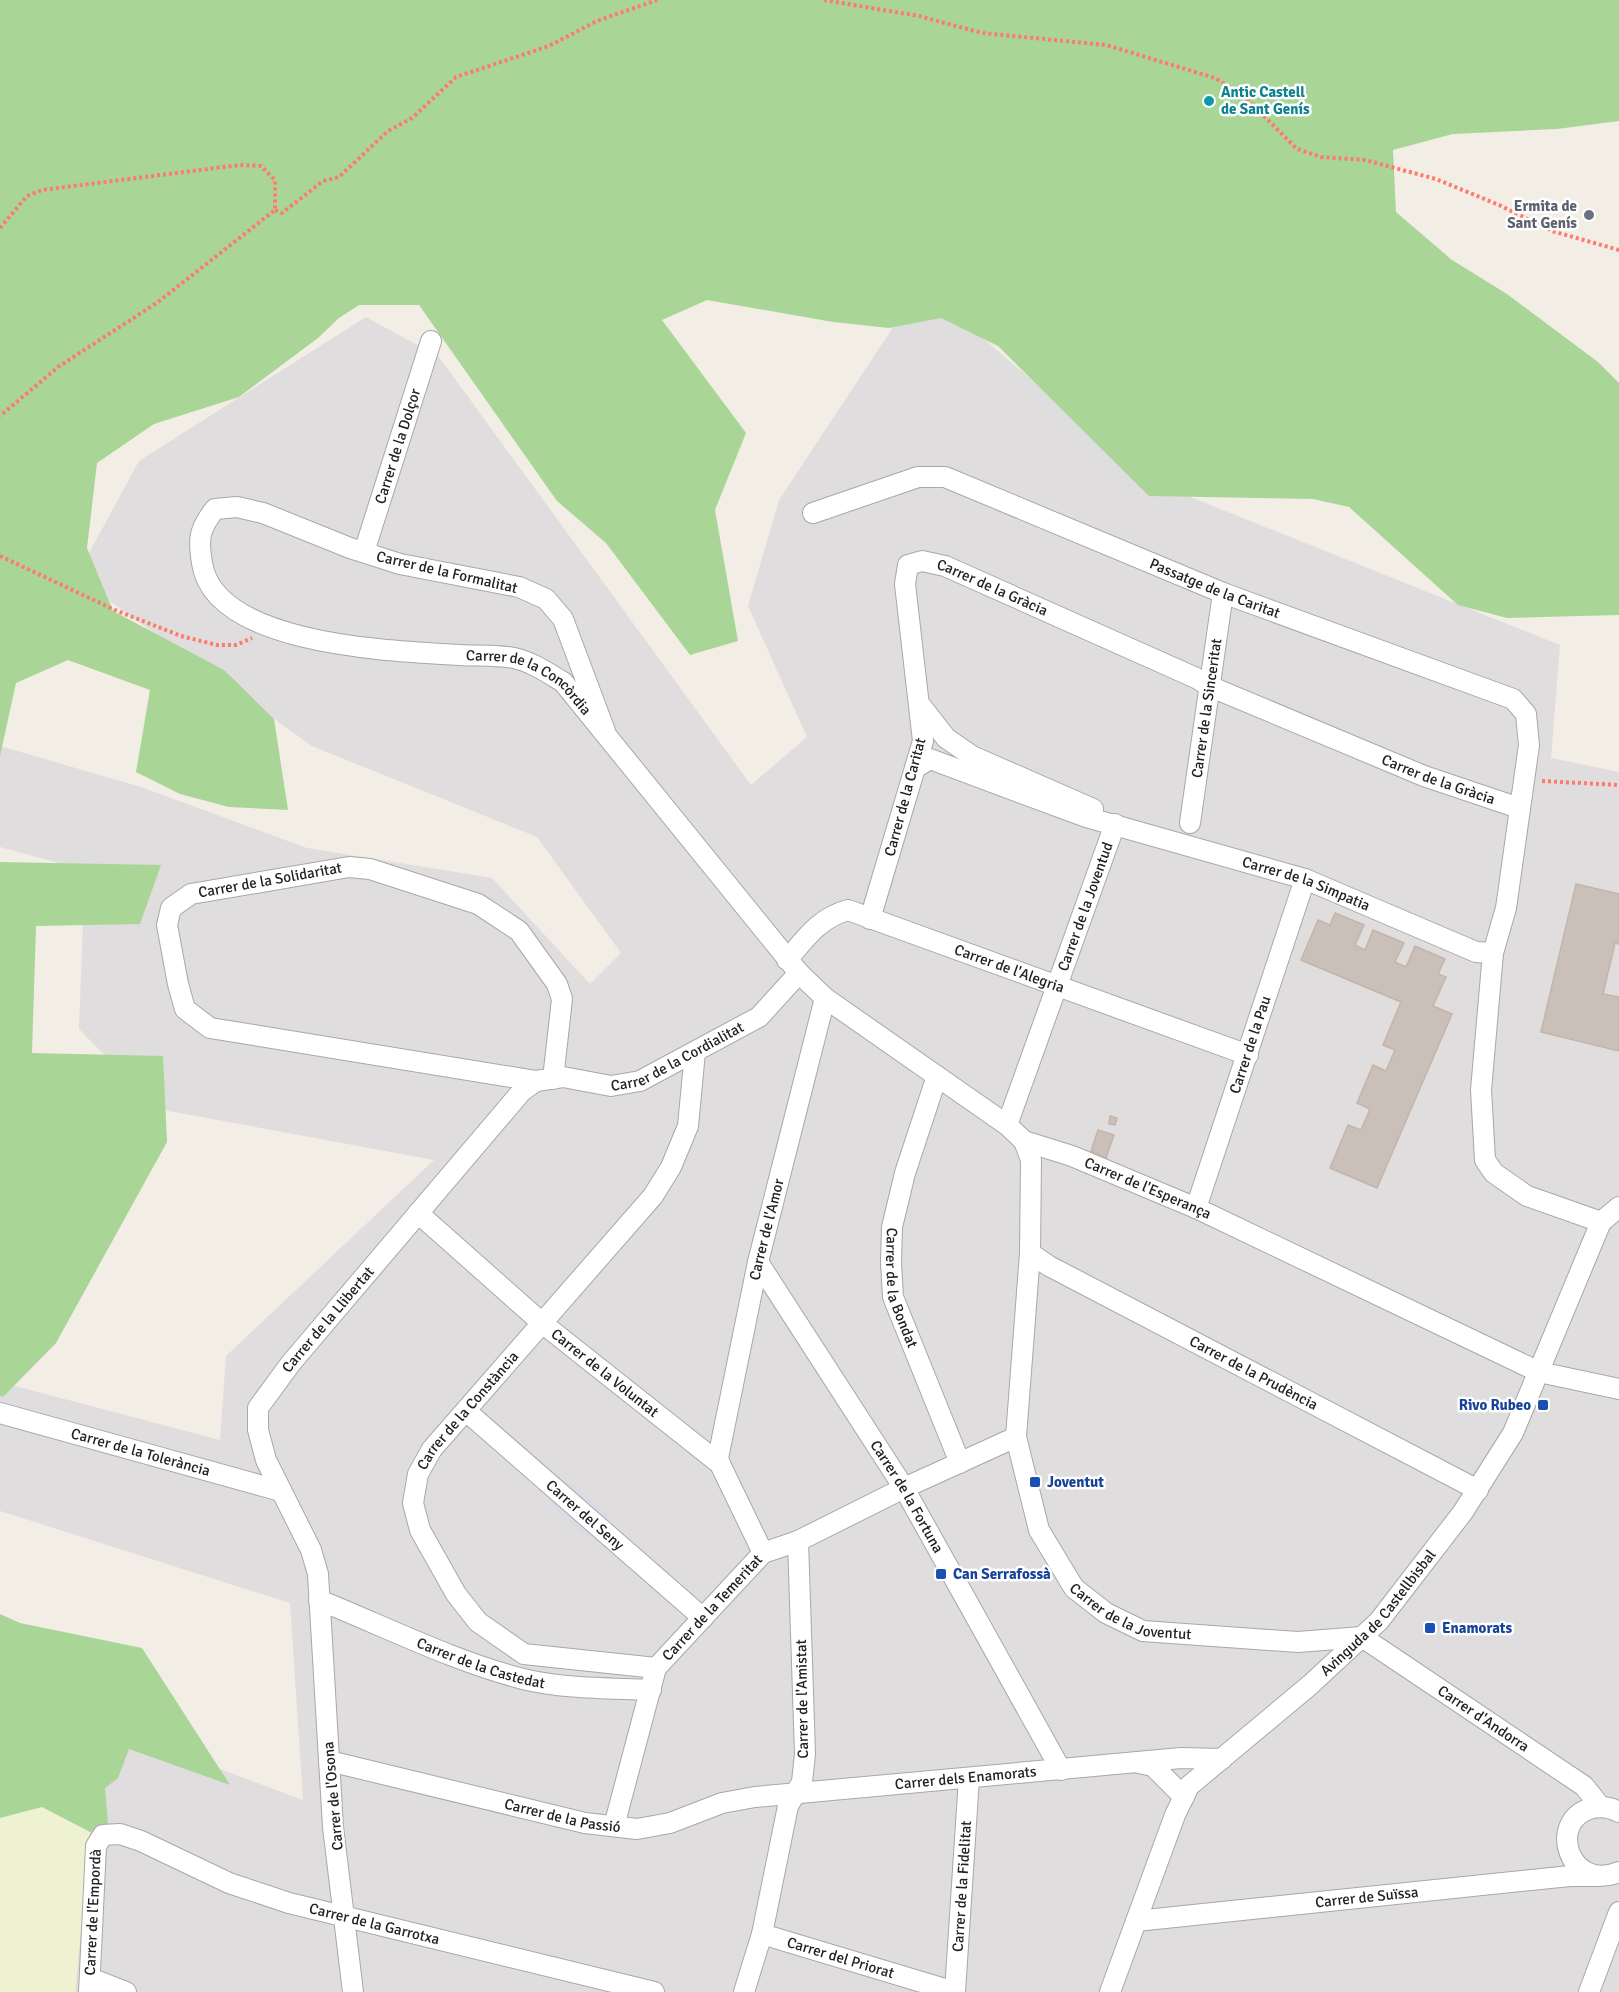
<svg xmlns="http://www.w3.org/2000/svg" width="1619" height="1992" font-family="Signika,sans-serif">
<rect width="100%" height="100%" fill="#f2eee6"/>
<polygon fill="#dfdddd" points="921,285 1148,480 1560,645 1551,758 1619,772 1619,1992 75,1992 100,1724 303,1800 290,1603 0,1511 0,1382 220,1440 226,1356 434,1160 158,1109 79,1029 85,870 0,847 0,746 141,787 307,848 492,878 590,984 621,953 537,837 312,746 76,577 139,461 366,317 439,357 751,785 807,737 748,606 779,500"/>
<polygon fill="#eff2d0" points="42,1807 90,1832 75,1992 0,1992 0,1818"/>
<g fill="#a9d597">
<polygon points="0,0 1619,0 1619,121 1557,129 1453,134 1393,150 1396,212 1452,260 1507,294 1598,362 1619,383 1619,615 1507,618 1458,605 1349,507 1313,499 1149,496 998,346 941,318 889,328 833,322 707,300 662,320 746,433 715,510 738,641 690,655 606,543 557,501 419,305 359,305 339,318 318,338 239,397 154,424 97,463 87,548 113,611 224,670 274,719 288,810 229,807 180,794 136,772 150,690 68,660 16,683 0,756"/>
<polygon points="0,862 161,865 140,924 36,926 32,1053 163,1056 167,1142 56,1343 3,1397 0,1396"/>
<polygon points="0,1614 20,1623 142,1648 230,1785 129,1749 118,1778 105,1788 108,1824 90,1832 42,1807 0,1818"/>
</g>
<polygon fill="#dadae8" points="570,1482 609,1515 599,1528 587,1537 550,1504"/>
<g fill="#cac0b9" stroke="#c5b4a7" stroke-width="1.5">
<polygon points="1576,884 1619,894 1619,944 1615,943 1603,994 1619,997 1619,1051 1541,1032"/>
<polygon points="1335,913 1364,925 1355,945 1365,950 1373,930 1404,943 1395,962 1406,967 1415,946 1445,959 1438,974 1446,977 1433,1006 1452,1014 1377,1188 1330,1168 1348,1125 1361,1130 1370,1109 1357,1103 1373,1065 1386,1071 1395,1050 1383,1045 1401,1002 1301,960 1318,920 1330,925"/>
<polygon points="1110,1116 1117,1118 1115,1125 1109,1124"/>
<polygon points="1098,1130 1114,1135 1106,1158 1091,1151"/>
</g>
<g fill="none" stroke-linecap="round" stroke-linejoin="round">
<defs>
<g id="minor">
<path id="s1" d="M813,513L918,477H945L1223,593L1513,699L1526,714L1529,745L1506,908L1493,953L1481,1090L1485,1160L1494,1173L1527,1196L1601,1222"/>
<path id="s2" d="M364,552L431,341"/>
<polyline points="921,706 946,738 972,756 1093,809"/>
<path id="s3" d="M605,731L563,619L546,599L519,587L400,564L350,548L263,513L237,507L215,509C199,529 198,539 202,563C214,646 395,651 460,655C477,656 497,655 514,658C532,662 548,673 563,682L799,973L825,998L1007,1125L1024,1141L1072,1156L1196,1208L1539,1372L1619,1389"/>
<path id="s4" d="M915,768L930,759L1086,817L1305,879L1476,952L1493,953"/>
<path id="s5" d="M1190,823L1223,593"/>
<path id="s6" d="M870,919L923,741L905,584L908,565L922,561L945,566L1196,678L1209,686L1424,776L1519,808"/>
<path id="s7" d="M787,960C805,939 819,918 848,910L1248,1055"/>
<path id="s8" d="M937,1076L905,1173L892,1227L891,1263L893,1297L960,1463"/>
<path id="s9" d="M553,1079L562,999L557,984L519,931L478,904L370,869L349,867L191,894L171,908L167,925L178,984L185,1009L210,1028L536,1081L563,1077L611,1086L640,1081L759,1017L799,973"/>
<path id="s10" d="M1007,1125L1115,824"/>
<path id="s11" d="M1024,1141L1031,1160L1030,1253L1016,1437L1039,1530L1074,1588L1106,1613L1143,1631L1298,1642L1362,1637L1584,1786L1600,1806"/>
<path id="s12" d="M1196,1208L1305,879"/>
<path id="s13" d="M418,1213L542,1323L720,1464L763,1553"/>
<path id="s14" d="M1030,1253L1049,1266L1478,1490"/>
<path id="s15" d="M758,1262L904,1488L1061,1770"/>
<path id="s16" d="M466,1411L703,1618"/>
<path id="s17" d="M0,1413L281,1491"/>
<path id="s18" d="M720,1464L718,1458L758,1262L825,998"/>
<path id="s19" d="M319,1600C386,1627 453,1661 523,1679C564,1689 609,1688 651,1690"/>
<path id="s20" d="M656,1668L524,1654L478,1622L456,1594L420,1530L413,1503L418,1474L432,1449L653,1196L671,1167L688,1126L695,1052"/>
<path id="s21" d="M329,1761L585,1823L637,1829L670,1823L722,1803L755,1797L1181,1758L1222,1759"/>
<polyline points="1139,1763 1153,1766 1184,1797"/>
<path d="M1619,1812C1610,1807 1602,1806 1592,1808C1546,1820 1569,1893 1619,1872"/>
<path id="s22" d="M614,1826L656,1668L763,1553L798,1541L904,1488L1016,1437"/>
<path id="s23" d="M1136,1921L1570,1876H1599"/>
<path id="s24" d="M762,1934L955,1992"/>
<polyline points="90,1978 126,1992"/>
<path id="s25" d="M89,1992L96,1846L103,1835L120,1834L141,1841L229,1883L289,1903L654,1992"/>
<path id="s26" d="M353,1992L333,1827L318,1574L311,1550L266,1460L258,1430V1408L291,1363L522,1091L536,1081"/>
<polyline points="744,1992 762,1934 788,1806 802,1782 805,1754 798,1541"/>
<path id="s27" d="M955,1992L969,1778"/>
<path id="s28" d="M1110,1992L1175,1815L1189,1786L1310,1685L1379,1621L1463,1512L1513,1433L1601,1222L1619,1207"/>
<polyline points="1589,1992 1619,1912"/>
</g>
</defs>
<use href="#minor" stroke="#a8a8a8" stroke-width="22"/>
<g stroke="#ff7a6a" stroke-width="4" stroke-dasharray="3 3" stroke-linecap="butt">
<polyline points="824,0 919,16 982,33 1106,45 1215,78 1244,96 1297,149 1321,157 1365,160 1436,179 1499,205 1552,231 1619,250"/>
<polyline points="275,210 282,213 323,181 339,177 388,131 412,118 456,77 549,46 597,21 657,0"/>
<polyline points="0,228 27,196 42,190 240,165 261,166 275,180 275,210 158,302 58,367 0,416"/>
<polyline points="0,556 115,610 181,636 217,645 236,645 252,638"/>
<polyline points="1542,781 1619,785"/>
</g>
<use href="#minor" stroke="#fff" stroke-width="20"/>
</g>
<circle fill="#0f9aa8" stroke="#fff" stroke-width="2" cx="1209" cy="101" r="6"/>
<circle fill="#6b7280" stroke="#fff" stroke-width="2" cx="1589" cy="215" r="6"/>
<g fill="#1a4fb4" stroke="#fff" stroke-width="2">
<rect x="1537" y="1399" width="12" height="12" rx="3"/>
<rect x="1029" y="1476" width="12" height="12" rx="3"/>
<rect x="935" y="1568" width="12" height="12" rx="3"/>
<rect x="1424" y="1622" width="12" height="12" rx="3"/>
</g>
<g text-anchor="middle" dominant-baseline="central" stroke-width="5" stroke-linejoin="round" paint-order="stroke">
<g font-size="15" font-weight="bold" fill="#0d838f" stroke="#fff" text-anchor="start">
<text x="1221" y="92">Antic Castell<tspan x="1221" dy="17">de Sant Genís</tspan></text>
</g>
<g font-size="15" font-weight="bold" fill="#5b616d" stroke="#fff" text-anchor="end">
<text x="1577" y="206">Ermita de<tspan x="1577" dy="17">Sant Genís</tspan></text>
</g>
<g font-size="15" fill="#212121" stroke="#fff">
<text stroke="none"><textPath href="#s2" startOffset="111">Carrer de la Dolçor</textPath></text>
<text transform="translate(447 572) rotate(13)">Carrer de la Formalitat</text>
<text stroke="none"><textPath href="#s6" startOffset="453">Carrer de la Gràcia</textPath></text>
<text stroke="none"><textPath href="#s1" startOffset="430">Passatge de la Caritat</textPath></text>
<text stroke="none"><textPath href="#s3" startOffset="918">Carrer de la Concòrdia</textPath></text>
<text stroke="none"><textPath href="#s5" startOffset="116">Carrer de la Sinceritat</textPath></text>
<text stroke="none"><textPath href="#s6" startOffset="939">Carrer de la Gràcia</textPath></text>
<text transform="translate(905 797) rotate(-75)">Carrer de la Caritat</text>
<text transform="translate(270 880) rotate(-10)">Carrer de la Solidaritat</text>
<text stroke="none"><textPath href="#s4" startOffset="414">Carrer de la Simpatia</textPath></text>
<text stroke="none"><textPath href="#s10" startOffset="232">Carrer de la Joventud</textPath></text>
<text stroke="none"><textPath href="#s7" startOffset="252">Carrer de l'Alegria</textPath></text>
<text stroke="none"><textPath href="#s12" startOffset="172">Carrer de la Pau</textPath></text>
<text stroke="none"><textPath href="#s9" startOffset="1144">Carrer de la Cordialitat</textPath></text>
<text stroke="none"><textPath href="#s3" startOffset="1738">Carrer de l'Esperança</textPath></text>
<text stroke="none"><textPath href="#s18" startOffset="240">Carrer de l'Amor</textPath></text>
<text stroke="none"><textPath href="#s8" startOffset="220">Carrer de la Bondat</textPath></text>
<text stroke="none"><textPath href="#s26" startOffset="711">Carrer de la Llibertat</textPath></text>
<text stroke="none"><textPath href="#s13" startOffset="246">Carrer de la Voluntat</textPath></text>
<text stroke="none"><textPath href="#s14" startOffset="254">Carrer de la Prudència</textPath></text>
<text stroke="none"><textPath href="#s20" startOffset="436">Carrer de la Constància</textPath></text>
<text stroke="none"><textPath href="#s17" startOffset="146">Carrer de la Tolerància</textPath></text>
<text stroke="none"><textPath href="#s15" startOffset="278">Carrer de la Fortuna</textPath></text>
<text stroke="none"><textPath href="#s16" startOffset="158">Carrer del Seny</textPath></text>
<text stroke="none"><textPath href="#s22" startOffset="246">Carrer de la Temeritat</textPath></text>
<text stroke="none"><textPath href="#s11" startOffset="525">Carrer de la Joventut</textPath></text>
<text stroke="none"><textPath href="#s28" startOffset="478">Avinguda de Castellbisbal</textPath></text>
<text stroke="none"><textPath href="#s19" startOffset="174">Carrer de la Castedat</textPath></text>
<text transform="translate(802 1699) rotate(-91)">Carrer de l'Amistat</text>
<text stroke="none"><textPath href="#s11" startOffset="909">Carrer d'Andorra</textPath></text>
<text stroke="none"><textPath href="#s21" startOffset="650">Carrer dels Enamorats</textPath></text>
<text transform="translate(333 1796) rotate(-95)">Carrer de l'Osona</text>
<text stroke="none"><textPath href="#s21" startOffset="240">Carrer de la Passió</textPath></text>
<text stroke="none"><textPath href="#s27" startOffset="106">Carrer de la Fidelitat</textPath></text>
<text stroke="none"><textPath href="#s23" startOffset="232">Carrer de Suïssa</textPath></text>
<text stroke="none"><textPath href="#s25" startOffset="80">Carrer de l'Empordà</textPath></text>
<text stroke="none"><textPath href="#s25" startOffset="447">Carrer de la Garrotxa</textPath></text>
<text stroke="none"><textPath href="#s24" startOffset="82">Carrer del Priorat</textPath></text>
</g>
<g font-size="15" font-weight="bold" fill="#164399" stroke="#fff" text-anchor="start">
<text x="1531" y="1405" text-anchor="end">Rivo Rubeo</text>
<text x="1047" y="1482">Joventut</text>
<text x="953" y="1574">Can Serrafossà</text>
<text x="1442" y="1628">Enamorats</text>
</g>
</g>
</svg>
